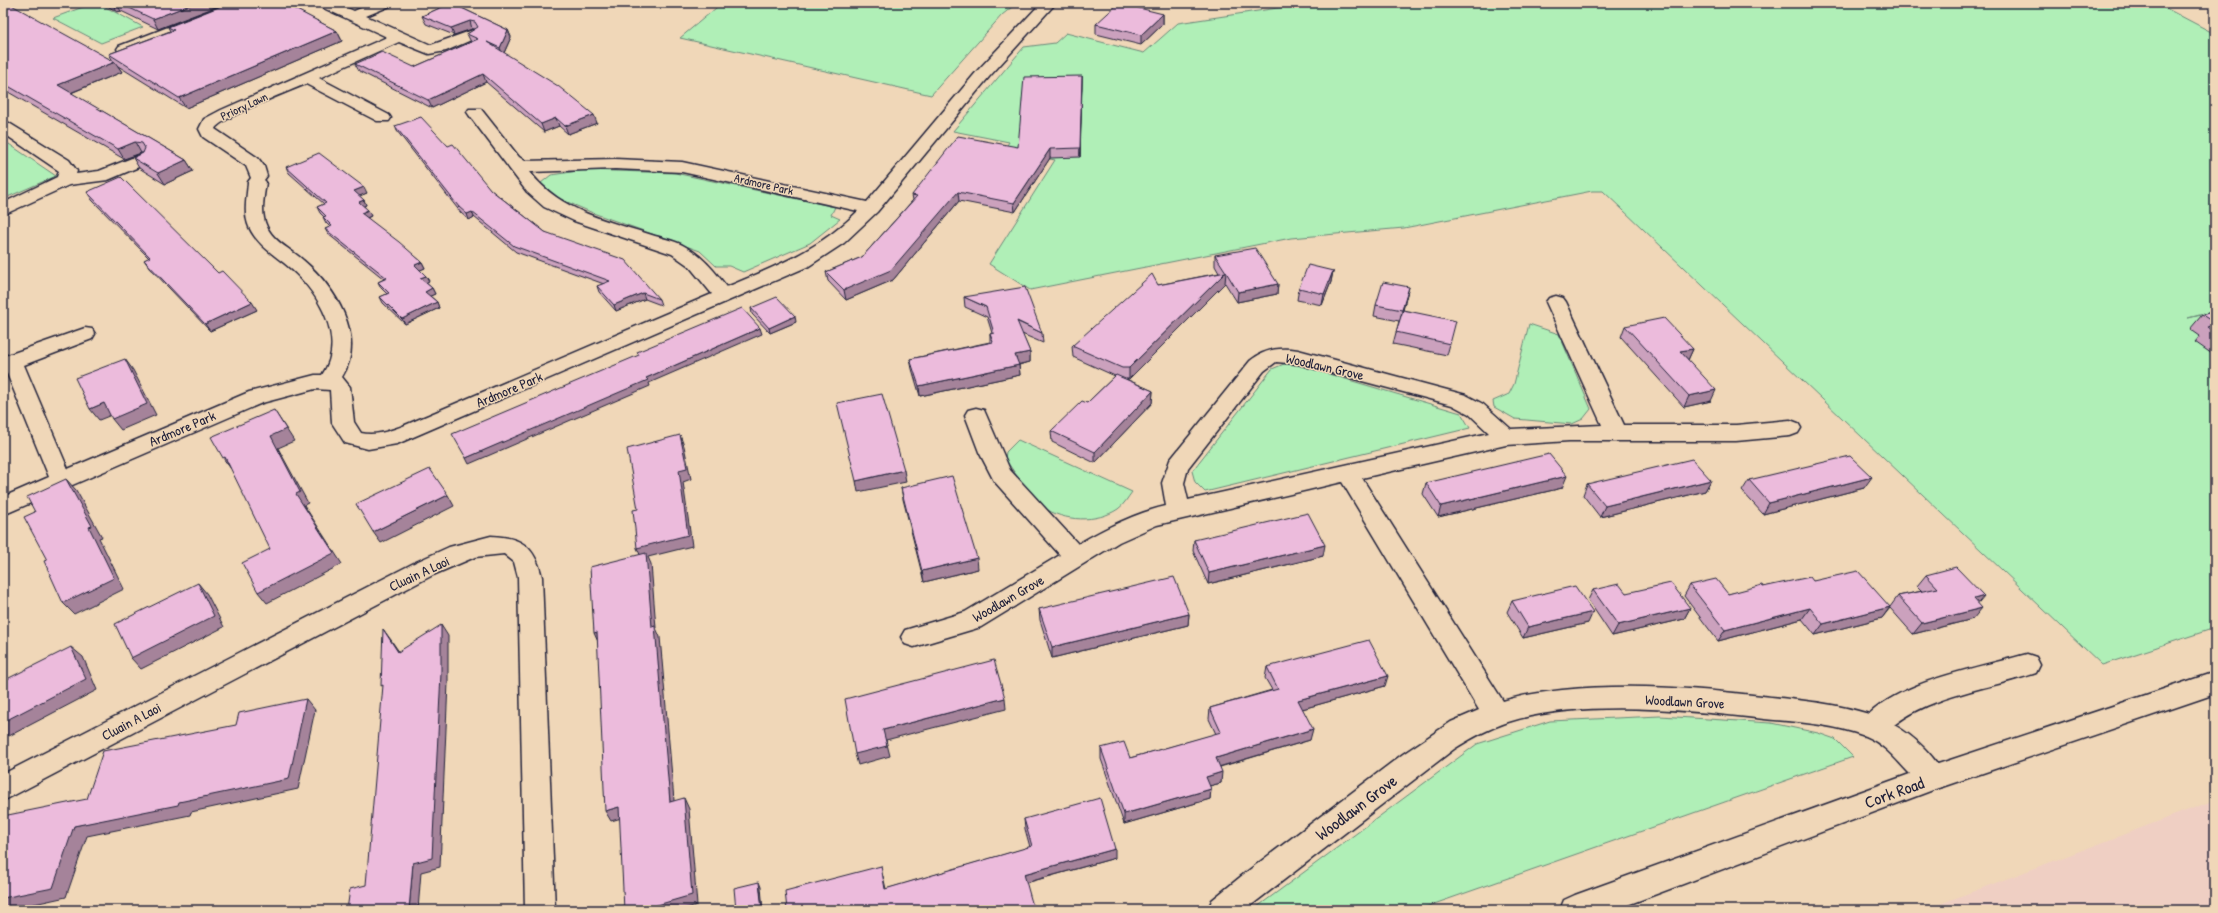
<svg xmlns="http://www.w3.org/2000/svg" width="2218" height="913" font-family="'Patrick Hand',sans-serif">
<rect width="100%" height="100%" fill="#f0d7b8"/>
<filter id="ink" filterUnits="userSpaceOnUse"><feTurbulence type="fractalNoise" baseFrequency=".025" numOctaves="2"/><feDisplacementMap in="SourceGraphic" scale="8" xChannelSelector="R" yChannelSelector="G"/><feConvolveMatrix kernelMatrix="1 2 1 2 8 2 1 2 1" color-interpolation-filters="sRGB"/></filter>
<g filter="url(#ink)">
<polygon fill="#efcfc3" points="2215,800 2215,910 1924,910"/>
<g fill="#b0efb7" stroke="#698879">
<polygon points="94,3 98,3 143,27 101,43 53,18"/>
<polygon points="722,3 1017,3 1002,15 931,95 680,38"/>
<polygon points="1311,3 2156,3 2215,34 2215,311 2188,318 2215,312 2215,628 2102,665 1603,191 1592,191 1404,228 1291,238 1030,290 989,264 1055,160 1004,150 1009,142 953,131 1024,47 1055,43 1066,33 1144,53 1178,23"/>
<polygon points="3,140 56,176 3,199"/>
<polygon points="585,170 675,173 835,207 831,215 840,219 810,243 743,272 729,266 716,266 700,251 593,213 558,198 541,183 551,175"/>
<polygon points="1529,324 1559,334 1591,409 1583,419 1572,424 1515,419 1494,407 1493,401 1509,394 1514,384"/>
<polygon points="1284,364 1298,365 1461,413 1470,428 1205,492 1195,482 1192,471 1272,369"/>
<path d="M1018,440L1132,492C1128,497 1124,505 1118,509C1097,523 1064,522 1043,507C1032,500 1014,471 1005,459L1006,452Z"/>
<polygon points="1660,716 1771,723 1818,733 1835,739 1853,757 1417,910 1253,910 1477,744 1550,721"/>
</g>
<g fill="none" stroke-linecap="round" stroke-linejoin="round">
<defs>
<g id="minor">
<polygon points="230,3 250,3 248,6 129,52 119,52 117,49 119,46"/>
<path d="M317,3H336L354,11L373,3H392L390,6L366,16L431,45L473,30L478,31L480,34L478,37L446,51L429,54L399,42L319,78L389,115L391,118L389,121H377L306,84C291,90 220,118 215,129L258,158L264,166L267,176L264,180L266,182C264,197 260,213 267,227C274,242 292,250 303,260C335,287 367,337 342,377L350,387L354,422L361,433C376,436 389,431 403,426L712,294L689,266L672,254L574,221L544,207L527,192L469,115L467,112L469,109H481L519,157L525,161L615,159L682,162L867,202L978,70L1041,3H1056L989,77L877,212L844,243L809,266L397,444L368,449L345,443L332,423L330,390L315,389L262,403L3,515V497L49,477L6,371L3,372V357L5,356L85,328L92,329L95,334L92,339L24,365L68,469L249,392L315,375H322C347,339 318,292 290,268C275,255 258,246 249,227C243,213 247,197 248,182L251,178L246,166L203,137L199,129L204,119L221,110L387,37L319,6ZM615,169L682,172L858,211C818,251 778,265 727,287C715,272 703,256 686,247C677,241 665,239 655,236C609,221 560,212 530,172Z"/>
<polygon points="3,121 9,123 69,160 77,171 76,174 99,171 142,154 148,155 150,159 148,163 108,180 69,185 3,215 3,203 57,177 59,171 3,133"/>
<path d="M1556,296L1563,298L1566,302L1624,425H1736L1790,420L1798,423L1801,428L1798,433L1790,436L1736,441H1569L1506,445L1362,478L1503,701C1522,695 1543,692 1562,690C1629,683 1695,688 1762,696C1798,700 1834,703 1869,714C1908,679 1977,668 2027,654L2036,657L2040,665L2036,673C1989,689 1934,694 1894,725C1914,736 1936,757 1946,778L1942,787L1932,790C1908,781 1895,748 1865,736C1833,724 1797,722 1764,719C1688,710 1581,699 1508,722C1488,729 1471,738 1454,749L1245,910H1208L1212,900L1244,874L1403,754L1451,722L1479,710L1342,482L1157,525L1119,542L981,627L914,647L905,644L901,637L905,630L965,612L1060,555L994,481L979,452L965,415L968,410L976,408L984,410L1010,470L1078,544C1106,528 1135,513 1166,506L1162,483L1170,460L1250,361C1264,349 1280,347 1298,350L1466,395L1483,404L1511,429L1602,425L1546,302L1549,298ZM1276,362L1298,364L1452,405L1469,414L1489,433L1188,500L1184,483L1188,468L1264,371Z"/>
<path d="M491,536C522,537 535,547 542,577L555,910H525L518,577L514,562L504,554L475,557L433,575L3,801V774L416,562L449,547Z"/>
</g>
<polygon id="secondary" points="2215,672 2215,694 1933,790 1614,910 1560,910 1564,900 1575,895 1932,766"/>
</defs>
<use href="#minor" stroke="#22223b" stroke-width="3"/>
<use href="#secondary" stroke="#22223b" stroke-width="3"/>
<use href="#minor" fill="#f0d7b8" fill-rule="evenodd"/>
<use href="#secondary" fill="#f0d7b8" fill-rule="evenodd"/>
</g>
<g fill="#cba1bd" stroke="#22223b">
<polygon points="3,3 113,61 109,54 170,31 168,27 298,11 337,31 342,41 186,108 118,66 122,72 71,93 186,160 193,171 165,184 139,168 133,158 143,153 141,153 124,159 3,89"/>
<polygon points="103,3 226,3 158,29 121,11 117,12"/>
<polygon points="451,3 508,30 511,37 504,53 597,123 568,134 559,126 544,132 486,82 432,108 359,71 355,64 414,67 471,42 467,34 476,29 472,29 454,35 426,24 422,16"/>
<polygon points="1163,14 1163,24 1141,45 1096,34 1096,24"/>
<polygon points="1082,76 1080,157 1050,158 1015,212 959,201 893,280 846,300 828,281 826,272 862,257 913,200 912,195 1018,147"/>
<polygon points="395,126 448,146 491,190 545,232 659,299 661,305 645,299 616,311 599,292 597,286 604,284 516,252 474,217 469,220 461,213 397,131"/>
<polygon points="286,167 367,193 359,196 364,200 366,205 364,206 371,216 367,218 422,262 425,268 420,270 429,281 426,283 432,288 435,294 430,296 437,302 439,308 405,324 383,303 380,297 387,294 381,288 378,282 384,279 328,234 325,229 330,227 326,223 323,217 324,217 320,213 317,207 324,204 289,173"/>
<polygon points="87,192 218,273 257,310 210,331 149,267 144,260 149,258 92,200"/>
<polygon points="1215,255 1278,284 1277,294 1237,302 1225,283 1129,379 1126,379 1153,391 1152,403 1095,463 1052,442 1051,431 1087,403 1115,376 1073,357 1072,346 1158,285 1219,273 1215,266"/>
<polygon points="1333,271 1331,282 1322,305 1297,300 1299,288"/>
<polygon points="964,297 1042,333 1043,343 1022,334 1030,352 1030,362 1019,365 1020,375 920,396 912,369 910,359 990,342 990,334 992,333 987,317 965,307"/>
<polygon points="1406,298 1403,310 1450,344 1447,355 1393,344 1399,321 1374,316 1376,305"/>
<polygon points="751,308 796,322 770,333 752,314"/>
<polygon points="2215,311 2215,356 2195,342 2200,336 2190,329 2202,315"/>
<polygon points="1625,326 1693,349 1688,360 1711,401 1684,407 1621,337"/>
<polygon points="1711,480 1705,491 1600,517 1583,495 1587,484"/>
<polygon points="1749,480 1864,488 1763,514 1742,491"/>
<polygon points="1426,483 1562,488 1438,517 1423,494"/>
<polygon points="901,488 978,569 924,582 903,499"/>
<polygon points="1194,540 1323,556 1208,584 1193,551"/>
<polygon points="1926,575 1978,604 1973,619 1913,634 1890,608 1882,618 1815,635 1802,619 1718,641 1684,596 1690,585 1728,594 1763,587 1813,581 1890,607 1898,596 1922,591 1917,586"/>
<polygon points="1593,590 1626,593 1690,608 1684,619 1612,636 1588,600"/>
<polygon points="1512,601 1588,623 1523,638 1507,612"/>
<polygon points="1039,609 1189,614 1188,625 1052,658 1040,620"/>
<polygon points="1267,667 1385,686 1302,709 1310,740 1220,767 1221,783 1209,786 1211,789 1210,799 1124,824 1101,759 1101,748 1130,758 1216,734 1209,719 1210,708 1272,690 1265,678"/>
<polygon points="1024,819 1115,858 1026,883 787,910 883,876 886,889 1030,847 1025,829"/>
</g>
<g fill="#a5839a" stroke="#22223b">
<polygon points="112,3 116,3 121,11 117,12"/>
<polygon points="195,3 226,3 158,29 153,19"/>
<polygon points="1163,14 1163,24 1141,45 1141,35"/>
<polygon points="470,21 472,29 454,35 451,28"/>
<polygon points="508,30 511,37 503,55 500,48"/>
<polygon points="337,31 342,41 186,108 179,98"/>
<polygon points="115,62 122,72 65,95 58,85"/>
<polygon points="483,74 486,82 432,108 428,100"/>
<polygon points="1082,76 1082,85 1080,157 1080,148"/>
<polygon points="594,115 597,123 568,134 565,126"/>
<polygon points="556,118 559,126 544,132 541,124"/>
<polygon points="135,142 141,153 124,159 118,149"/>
<polygon points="1050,149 1050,158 1015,212 1014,203"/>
<polygon points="186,160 193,171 165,184 158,173"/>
<polygon points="364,187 367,193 357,197 354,191"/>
<polygon points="958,192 959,201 893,280 846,300 844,290"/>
<polygon points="364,200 366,205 362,207 359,202"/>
<polygon points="368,210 371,216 364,219 361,213"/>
<polygon points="472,212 474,217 469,220 467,214"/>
<polygon points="422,262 425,268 418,271 415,265"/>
<polygon points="1333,271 1331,282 1322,305 1324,294"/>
<polygon points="1226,272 1225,283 1129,379 1129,368"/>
<polygon points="426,276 429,281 423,284 420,278"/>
<polygon points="1278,284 1277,294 1237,302 1238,292"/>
<polygon points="1409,287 1406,298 1400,321 1402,310"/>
<polygon points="432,288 435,294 428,297 425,292"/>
<polygon points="643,293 645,299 616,311 614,305"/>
<polygon points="252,302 257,310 210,331 205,324"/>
<polygon points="437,302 439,308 405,324 402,319"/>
<polygon points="795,316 796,322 770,333 769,328"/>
<polygon points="760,328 762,334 649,383 650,386 469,464 466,458 646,378"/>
<polygon points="1693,349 1688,360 1680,351"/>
<polygon points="1030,352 1030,362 1016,365 1015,355"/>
<polygon points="125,359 133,370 156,415 121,430 112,419"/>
<polygon points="1019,365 1020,375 920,396 919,386"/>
<polygon points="1716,390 1711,401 1684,407 1689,396"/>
<polygon points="1153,391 1152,403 1095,463 1095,452"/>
<polygon points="104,403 114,414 99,420 90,409"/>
<polygon points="274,410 294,441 278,448 308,503 304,505 342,564 267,603 258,592 296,494 271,436"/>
<polygon points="680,435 684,446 691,479 683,482 692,546 648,557 651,564 656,628 660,637 675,812 670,802 652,627 642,559 637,548 679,470"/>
<polygon points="225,457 231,469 223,458"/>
<polygon points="904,470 906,482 858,492 856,481"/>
<polygon points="1567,476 1562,488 1438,517 1441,506"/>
<polygon points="1872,477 1864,488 1763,514 1769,503"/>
<polygon points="66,479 76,490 102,537 99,538 124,589 74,614 63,603 89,527"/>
<polygon points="1711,480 1705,491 1600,517 1605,506"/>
<polygon points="448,495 454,506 381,543 373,532"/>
<polygon points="1325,545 1323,556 1208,584 1209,573"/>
<polygon points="977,558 978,569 924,582 922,571"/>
<polygon points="198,583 207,594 224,627 141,669 131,658"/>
<polygon points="1984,596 1975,607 1974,599"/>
<polygon points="1890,607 1882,618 1815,635 1823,624"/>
<polygon points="1690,608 1684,619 1612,636 1618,625"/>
<polygon points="1810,608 1802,619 1718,641 1725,630"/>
<polygon points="1982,608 1973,619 1913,634 1922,623"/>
<polygon points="1593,612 1588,623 1523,638 1528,627"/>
<polygon points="1189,614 1188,625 1052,658 1052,647"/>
<polygon points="441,625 448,636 448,683 440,867 421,872 418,910 409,910 413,863"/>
<polygon points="383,629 391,640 406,662 398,652"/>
<polygon points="597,632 599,644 594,633"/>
<polygon points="71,647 83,657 97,690 9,736 3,731 3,722"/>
<polygon points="1388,676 1385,686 1295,711 1298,700"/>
<polygon points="1005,698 1006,709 886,740 890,756 858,765 855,754 883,730"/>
<polygon points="306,699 315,710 298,789 191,812 190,815 87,836 66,897 7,910 3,910 3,898 74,826 179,802"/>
<polygon points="1313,729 1310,740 1215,768 1216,758"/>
<polygon points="1222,772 1221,783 1205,787 1206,777"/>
<polygon points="1211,789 1210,799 1124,824 1124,814"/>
<polygon points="684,798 689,809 697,905 679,910 640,910"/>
<polygon points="619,807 625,817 611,821 605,811"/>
<polygon points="1115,849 1115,858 1025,883 1024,874"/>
<polygon points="759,882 761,887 763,910 762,910"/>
</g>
<g fill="#ecbbdc" stroke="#22223b">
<polygon points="3,3 8,3 115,62 58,85 186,160 158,173 133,158 143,153 145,148 142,143 135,142 118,149 3,83"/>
<polygon points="119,3 195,3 153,19"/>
<polygon points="229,3 286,3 296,7 293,8 337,31 179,98 109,54 174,30 168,27"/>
<polygon points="451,3 508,30 500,48 487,42 558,86 594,115 565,126 556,118 541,124 483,74 428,100 355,64 382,52 414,67 478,39 467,34 478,27 475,22 470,21 451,28 422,16"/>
<polygon points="1119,3 1163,14 1141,35 1096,24"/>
<polygon points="1082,76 1080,148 1050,149 1014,203 958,192 891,270 844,290 826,272 862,257 917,196 912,195 958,136 1018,147 1024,77"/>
<polygon points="421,117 448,146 453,144 491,190 545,232 625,260 659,299 643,293 614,305 597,286 610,281 514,246 472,212 467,214 459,207 395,126"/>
<polygon points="319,153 364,187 354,191 364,200 359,202 368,210 361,213 399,242 422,262 415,265 426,276 420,278 432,288 425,292 437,302 402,319 380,297 389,293 378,282 387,278 325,229 332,226 323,217 326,216 317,207 326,203 286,167"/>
<polygon points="121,177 218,273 222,271 252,302 205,324 144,260 150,257 87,192"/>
<polygon points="1255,248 1278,284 1238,292 1226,272 1129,368 1122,368 1072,346 1152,274 1158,285 1226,272 1215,255"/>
<polygon points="1308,265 1333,271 1324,294 1299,288"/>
<polygon points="1383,282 1409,287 1402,310 1376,305"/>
<polygon points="1025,287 1042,333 1017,321 1030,352 1015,355 1019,365 919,386 910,359 993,342 990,334 994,333 986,307 964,297"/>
<polygon points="777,297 795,316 769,328 751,308"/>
<polygon points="742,308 760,328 646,378 648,380 466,458 452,434 639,355 637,352"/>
<polygon points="1403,310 1456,321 1450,344 1396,332"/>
<polygon points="2215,311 2215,323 2202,315"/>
<polygon points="1664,318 1693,349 1680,351 1716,390 1689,396 1625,326"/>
<polygon points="2215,325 2215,333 2207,327"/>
<polygon points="125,359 147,404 112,419 104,403 90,409 75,378"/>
<polygon points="1116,375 1153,391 1095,452 1051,431 1082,401 1087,403"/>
<polygon points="882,394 904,470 856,481 837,403"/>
<polygon points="274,410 286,429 271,436 300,492 296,494 334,553 258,592 242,563 270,549 225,457 223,458 211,437"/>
<polygon points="680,435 687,468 679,470 688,535 637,548 633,510 638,509 627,449"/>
<polygon points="1549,454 1567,476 1441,506 1426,483"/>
<polygon points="1850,456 1872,477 1769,503 1749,480"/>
<polygon points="1692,459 1711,480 1605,506 1587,484"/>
<polygon points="430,469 448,495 373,532 356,504"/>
<polygon points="952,476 977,558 922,571 901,488"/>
<polygon points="66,479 92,526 89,527 114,578 63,603 44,561 47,560 24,517 35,512 27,497"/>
<polygon points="1308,513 1325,545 1209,573 1194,540"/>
<polygon points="646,553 652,627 655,626 670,802 684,798 692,895 640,910 624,910 619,807 605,811 597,632 594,633 590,567"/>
<polygon points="1956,567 1984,596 1974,599 1982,608 1922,623 1898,596 1938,588 1926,575"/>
<polygon points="1858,571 1890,607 1823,624 1810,608 1725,630 1690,585 1716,579 1728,594 1762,585 1763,587 1810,577 1813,581"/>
<polygon points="1174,577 1189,614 1052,647 1039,609"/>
<polygon points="198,583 214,616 131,658 115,624"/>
<polygon points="1671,583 1690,608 1618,625 1593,590 1619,584 1626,593"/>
<polygon points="1575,586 1593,612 1528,627 1512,601"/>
<polygon points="441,625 441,673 432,858 413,863 409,910 347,910 350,889 366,885 383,685 381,686 383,629 398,652"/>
<polygon points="1369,640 1388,676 1298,700 1313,729 1216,758 1222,772 1206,777 1211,789 1124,814 1101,748 1124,742 1130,758 1221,732 1210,708 1278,689 1267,667"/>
<polygon points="71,647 86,679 3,722 3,681"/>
<polygon points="994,660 1005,698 883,730 887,746 855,754 845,699"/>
<polygon points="306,699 289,779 179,802 178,805 74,826 53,888 3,898 3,816 87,799 103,751 236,725 239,713"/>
<polygon points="1100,798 1115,849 1024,874 1034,910 787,910 785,891 881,866 885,889 1032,846 1024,819"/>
<polygon points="759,882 762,910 736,910 734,888"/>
</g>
</g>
<g text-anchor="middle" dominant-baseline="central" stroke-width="3" stroke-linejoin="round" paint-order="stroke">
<g font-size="12" fill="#22223b" stroke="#f0d7b8">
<text transform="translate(244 106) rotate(-25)">Priory Lawn</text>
<text transform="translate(764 184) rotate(13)">Ardmore Park</text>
</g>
<g font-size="14" fill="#22223b" stroke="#f0d7b8">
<text transform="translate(1325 366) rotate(13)">Woodlawn Grove</text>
<text transform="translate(509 389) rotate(-23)">Ardmore Park</text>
<text transform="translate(182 428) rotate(-23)">Ardmore Park</text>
<text transform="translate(419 573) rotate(-25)">Cluain A Laoi</text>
<text transform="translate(1008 598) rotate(-30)">Woodlawn Grove</text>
<text transform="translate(1685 701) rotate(3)">Woodlawn Grove</text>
<text transform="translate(131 721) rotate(-28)">Cluain A Laoi</text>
</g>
<g font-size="17" fill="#22223b" stroke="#f0d7b8">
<text transform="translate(1894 792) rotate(-20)">Cork Road</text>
<text transform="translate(1356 807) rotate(-37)">Woodlawn Grove</text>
</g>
</g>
<rect width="2218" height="913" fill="none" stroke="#f0d7b8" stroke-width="16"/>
<rect x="8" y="8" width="2202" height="897" fill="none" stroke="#22223b" stroke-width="1.5" filter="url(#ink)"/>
</svg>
